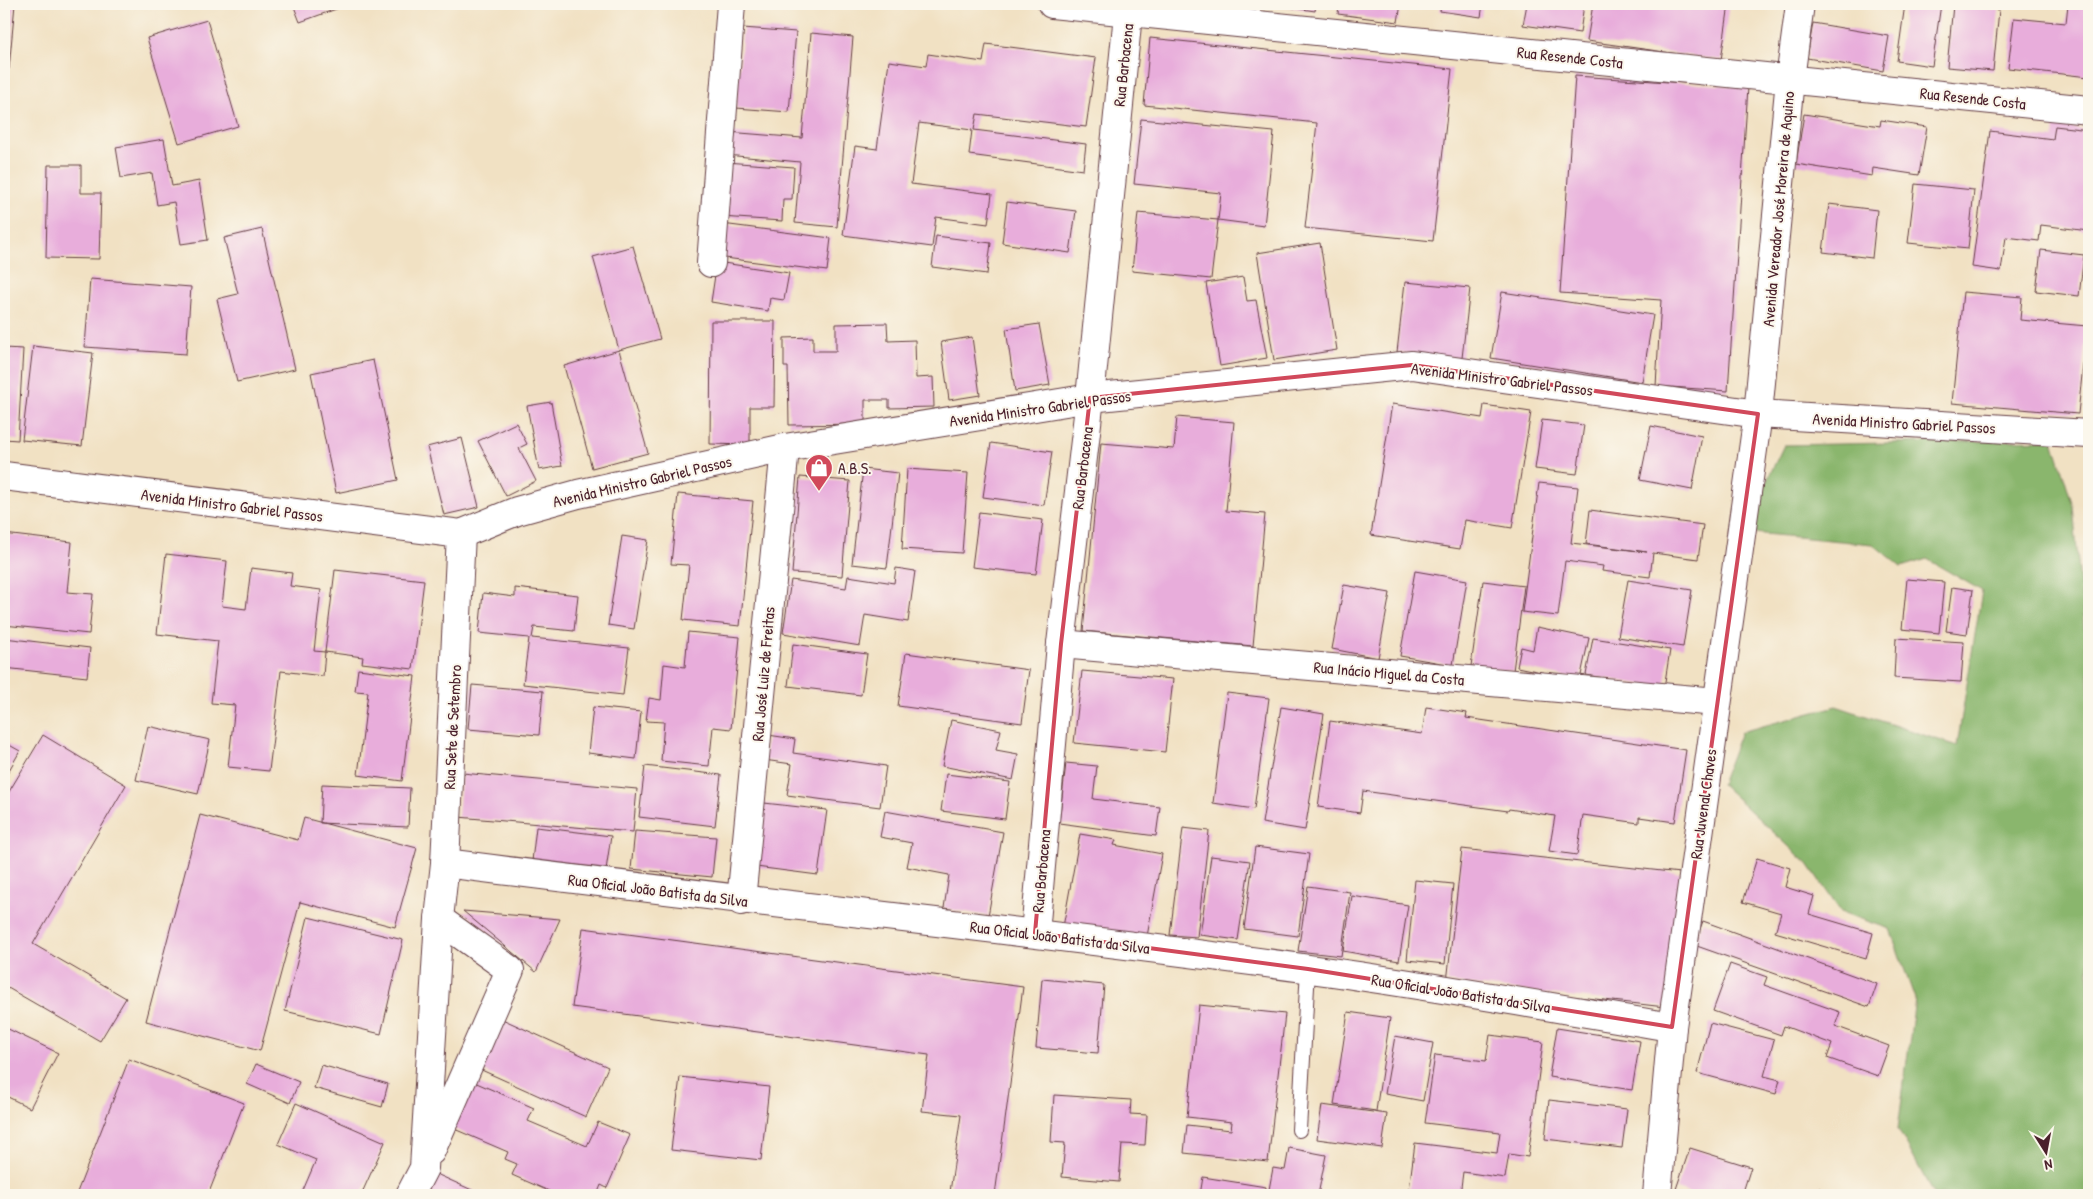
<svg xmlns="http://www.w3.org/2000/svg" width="2093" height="1199" font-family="'Patrick Hand',sans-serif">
<rect width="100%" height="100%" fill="#fbf7ec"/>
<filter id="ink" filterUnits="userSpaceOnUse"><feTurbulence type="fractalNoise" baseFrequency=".02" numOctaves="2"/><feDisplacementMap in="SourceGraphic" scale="10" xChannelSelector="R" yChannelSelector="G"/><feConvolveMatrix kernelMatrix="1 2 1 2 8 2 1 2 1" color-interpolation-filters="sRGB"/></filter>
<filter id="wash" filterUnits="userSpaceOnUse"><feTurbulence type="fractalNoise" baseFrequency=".0096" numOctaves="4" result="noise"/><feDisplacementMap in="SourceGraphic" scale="20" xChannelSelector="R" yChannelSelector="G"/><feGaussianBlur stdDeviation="1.12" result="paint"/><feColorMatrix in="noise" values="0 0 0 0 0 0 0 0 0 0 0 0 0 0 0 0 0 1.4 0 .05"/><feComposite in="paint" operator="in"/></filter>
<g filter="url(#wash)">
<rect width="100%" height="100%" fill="#f1e1c3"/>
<polygon fill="#8ab66d" stroke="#6a6a4c" points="2053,440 2073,506 2086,649 2089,650 2089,1195 1934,1195 1898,1129 1915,999 1890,929 1841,912 1808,864 1721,784 1741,732 1836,706 1957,746 1982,591 1927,559 1901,567 1873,544 1742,532 1784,445"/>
<g id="blocks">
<g fill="#e8addb">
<polygon points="4,4 15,4 9,69 4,69"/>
<polygon points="293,4 337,4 339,8 300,22"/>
<polygon points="1226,4 1261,4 1260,8"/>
<polygon points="1282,4 1316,4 1315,11 1282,6"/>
<polygon points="1339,4 1401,4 1398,22 1338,14"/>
<polygon points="1441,4 1483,4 1481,17 1440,11"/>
<polygon points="1527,4 1584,4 1580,33 1523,25"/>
<polygon points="1593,4 1729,4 1721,60 1587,41"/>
<polygon points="1905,4 1941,4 1932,66 1897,61"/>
<polygon points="2068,4 2089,6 2089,77 2008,68 2014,18 2066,23"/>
<polygon points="1953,5 1999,10 1993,71 1947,67"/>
<polygon points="207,20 238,126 179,143 147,38"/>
<polygon points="1813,23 1889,36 1883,71 1807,58"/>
<polygon points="743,28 796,32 789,112 736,108"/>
<polygon points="811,33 853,37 837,227 795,223 800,162 726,155 728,132 802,138"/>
<polygon points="1150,38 1452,69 1433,241 1305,228 1317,123 1144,105"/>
<polygon points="986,44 1096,58 1086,127 977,114 974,130 1086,144 1083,170 969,155 972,130 919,123 911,184 992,194 988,224 936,217 932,247 843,235 855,146 877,149 889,61 926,66 928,54 983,62"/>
<polygon points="1575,76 1748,87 1728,391 1656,386 1661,300 1560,293"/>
<polygon points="1804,114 1880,126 1881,120 1927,127 1919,175 1873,168 1872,176 1796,164"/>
<polygon points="1141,119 1274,132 1264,226 1218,220 1221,193 1134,184"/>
<polygon points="2055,126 2089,130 2089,231 2041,225 2039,241 2006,237 2001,271 1972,267 1990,131 2053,139"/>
<polygon points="164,139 172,186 199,181 208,240 181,244 174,202 157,205 152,173 121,178 116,147"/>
<polygon points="725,162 794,167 792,199 783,199 782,221 721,217"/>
<polygon points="48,165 81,165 81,193 101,193 99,259 46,258"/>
<polygon points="1915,184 1974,190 1968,249 1908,243"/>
<polygon points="1007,202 1076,211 1070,253 1002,243"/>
<polygon points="1829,204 1877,210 1872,258 1823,252"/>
<polygon points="1138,213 1218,220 1211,279 1132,271"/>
<polygon points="722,224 831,238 827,271 717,257"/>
<polygon points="262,229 295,369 237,382 217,299 238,294 224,238"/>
<polygon points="936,236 991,243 987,274 932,267"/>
<polygon points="1320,243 1337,350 1274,360 1257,253"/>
<polygon points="633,246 660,339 619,350 648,453 592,468 564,366 619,350 593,257"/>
<polygon points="2041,250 2084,255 2079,296 2036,291"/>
<polygon points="2088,250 2089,251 2089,274 2085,274"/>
<polygon points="717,262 789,273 784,300 770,298 768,311 711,302"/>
<polygon points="1243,277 1247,301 1256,300 1267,358 1220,366 1206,283"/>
<polygon points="90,279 191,287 186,354 85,347"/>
<polygon points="1405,282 1470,288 1462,358 1397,352"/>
<polygon points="1502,292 1653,315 1642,382 1491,358"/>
<polygon points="1963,292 2022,297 2020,320 2087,326 2078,414 1952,403"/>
<polygon points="711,321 775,321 774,407 750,407 750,445 710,444"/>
<polygon points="887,323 888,341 915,340 916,378 933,377 934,407 889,408 889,400 865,400 865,424 789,425 788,367 784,367 784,338 813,337 813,351 836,351 836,324"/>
<polygon points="1039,324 1050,385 1015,391 1006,329"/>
<polygon points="972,337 980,395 949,400 941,342"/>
<polygon points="33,346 93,353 82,446 22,440"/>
<polygon points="4,348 23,349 18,440 4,439"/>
<polygon points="373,360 398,480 336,493 311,373"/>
<polygon points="551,402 562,466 539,470 527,406"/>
<polygon points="1392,404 1482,418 1484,405 1531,412 1512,528 1465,520 1460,549 1371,535"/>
<polygon points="1177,417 1234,422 1226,511 1265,514 1253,646 1083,631 1101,443 1174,449"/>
<polygon points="1542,420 1584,425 1577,474 1535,469"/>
<polygon points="516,423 527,444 519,448 536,481 506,496 478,441"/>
<polygon points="1651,426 1702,436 1692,490 1640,480"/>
<polygon points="462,438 479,507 444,515 427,447"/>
<polygon points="991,443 1052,452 1044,505 983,497"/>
<polygon points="863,469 898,473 887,568 852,564"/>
<polygon points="907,469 968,473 962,553 902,549"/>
<polygon points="800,477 850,481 842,576 792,573"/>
<polygon points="1539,483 1578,487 1571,543 1647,552 1586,544 1590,510 1703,525 1698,559 1653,553 1650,577 1602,571 1603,566 1565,561 1558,616 1522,612"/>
<polygon points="678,494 753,501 740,626 683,620 689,565 671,564"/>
<polygon points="979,512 1043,520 1036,574 972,567"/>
<polygon points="4,534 72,542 67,592 93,594 89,634 4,625"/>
<polygon points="622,536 648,540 634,629 608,625"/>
<polygon points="166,554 227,561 222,606 246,609 251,568 292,573 290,586 321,590 314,651 325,652 323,676 281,671 269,771 228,767 235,705 211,703 218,641 157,634"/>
<polygon points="896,568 915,571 908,622 865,615 860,646 783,633 791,580 846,588 848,576 894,583"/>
<polygon points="335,570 424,580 413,669 362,663 363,657 325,652"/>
<polygon points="1415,571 1467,580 1453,665 1400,656"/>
<polygon points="1907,579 1944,582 1939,633 1902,629"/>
<polygon points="1628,580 1692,590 1683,647 1618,637"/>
<polygon points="1483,581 1524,586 1513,671 1471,666"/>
<polygon points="1344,585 1390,593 1378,658 1332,649"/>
<polygon points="1952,587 1973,590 1967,634 1946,631"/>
<polygon points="515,588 578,595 574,631 534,627 532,638 629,648 623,695 523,684 529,638 479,633 483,593 515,597"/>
<polygon points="1537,627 1589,638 1580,680 1517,667 1521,647 1533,650"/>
<polygon points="688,632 740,637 731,729 713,727 709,766 661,761 664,722 646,721 649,698 661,700 664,664 685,667"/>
<polygon points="4,638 90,648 87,677 4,668"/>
<polygon points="1593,638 1670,650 1664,688 1586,675"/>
<polygon points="1896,638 1964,642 1961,682 1894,678"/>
<polygon points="793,644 867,654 861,695 788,686"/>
<polygon points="906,653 1029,670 1022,723 898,706"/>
<polygon points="358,669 415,676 402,781 358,775 368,692 355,691"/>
<polygon points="1082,671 1173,679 1165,752 1074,743"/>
<polygon points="472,685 543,691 539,735 468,729"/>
<polygon points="1227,693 1269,698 1254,809 1213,803"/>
<polygon points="593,707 641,712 636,759 588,753"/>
<polygon points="1281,707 1324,714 1305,830 1262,823"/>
<polygon points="1426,707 1467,713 1466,718 1686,750 1675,822 1639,817 1639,823 1583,815 1577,855 1549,851 1555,816 1509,809 1508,811 1363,791 1360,813 1318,807 1330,721 1422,734"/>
<polygon points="951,720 1001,730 996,750 1018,754 1013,780 942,766"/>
<polygon points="148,726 210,740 198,794 136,780"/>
<polygon points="43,735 126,785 33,944 126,998 100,1041 8,988 4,994 4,800"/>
<polygon points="768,735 795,739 793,753 886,766 880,807 787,795 792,764 764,760"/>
<polygon points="4,742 20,751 4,779"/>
<polygon points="1066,763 1097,766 1093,799 1160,807 1156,836 1059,823"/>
<polygon points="645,766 721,775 715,826 639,817"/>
<polygon points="462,773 637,789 633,832 458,817"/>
<polygon points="946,774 1010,782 1005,819 941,811"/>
<polygon points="322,784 410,788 408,827 320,823"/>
<polygon points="764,803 827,810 818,875 756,867"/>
<polygon points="885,811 1003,832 988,916 944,908 949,875 907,867 912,843 880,837"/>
<polygon points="200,815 298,840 304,818 417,848 395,927 300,902 260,1051 146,1021"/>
<polygon points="536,827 611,836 606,870 532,861"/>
<polygon points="1183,828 1209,831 1197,937 1170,935"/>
<polygon points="635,831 716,837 712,877 631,869"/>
<polygon points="1080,834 1116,840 1114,845 1162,854 1146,942 1063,927"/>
<polygon points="1255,847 1309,854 1298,936 1244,929"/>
<polygon points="1462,849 1680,873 1665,1007 1447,982"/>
<polygon points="1211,856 1250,861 1238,940 1200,935"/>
<polygon points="1757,858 1790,868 1785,887 1814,896 1809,914 1873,933 1866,959 1775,932 1781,913 1743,902"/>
<polygon points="1415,880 1453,884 1445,964 1407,960"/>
<polygon points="1308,886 1350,892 1341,956 1298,951"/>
<polygon points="1352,896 1408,905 1399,961 1343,951"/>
<polygon points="463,911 560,919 536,972"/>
<polygon points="308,917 403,940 381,1034 285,1011"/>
<polygon points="1703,921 1877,984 1869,1007 1694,945"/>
<polygon points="583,928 1023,987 995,1195 974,1195 950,1192 961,1115 922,1111 929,1055 572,1007"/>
<polygon points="1730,964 1767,977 1764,985 1840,1012 1835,1026 1889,1046 1878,1076 1827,1058 1832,1044 1784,1026 1781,1035 1713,1011"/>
<polygon points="1042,979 1104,985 1098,1053 1036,1048"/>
<polygon points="1199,1005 1285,1014 1268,1162 1184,1153 1187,1125 1231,1130 1232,1122 1187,1117"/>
<polygon points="1348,1012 1390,1018 1376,1111 1334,1105"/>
<polygon points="500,1018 608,1067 586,1117 477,1068"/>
<polygon points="1710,1023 1774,1040 1764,1076 1780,1080 1776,1094 1697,1073"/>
<polygon points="4,1027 58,1053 30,1108 4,1095"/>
<polygon points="1557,1028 1640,1041 1632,1090 1549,1077"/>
<polygon points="1490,1035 1543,1042 1528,1157 1509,1154 1505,1178 1463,1172 1460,1195 1409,1190 1415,1143 1497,1153 1500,1132 1425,1123 1435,1055 1486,1061"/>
<polygon points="1395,1036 1433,1043 1423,1101 1385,1094"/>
<polygon points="129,1059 244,1103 208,1195 76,1195"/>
<polygon points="256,1064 299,1082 290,1103 247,1084"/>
<polygon points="321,1065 388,1084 382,1107 314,1088"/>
<polygon points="680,1077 769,1087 761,1160 671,1150"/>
<polygon points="472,1081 534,1108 528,1121 587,1146 598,1122 630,1135 607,1188 601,1185 597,1195 558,1195 512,1175 517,1164 505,1159 508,1152 452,1128"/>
<polygon points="1054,1095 1131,1100 1130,1114 1147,1115 1145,1145 1122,1144 1119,1182 1062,1177 1065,1143 1051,1142"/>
<polygon points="1549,1100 1627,1109 1622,1148 1545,1139"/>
<polygon points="296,1103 385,1142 361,1195 301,1195 316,1160 278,1144"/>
<polygon points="1322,1105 1387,1114 1382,1148 1317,1139"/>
<polygon points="1289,1148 1326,1155 1318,1195 1268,1195 1273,1168 1285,1170"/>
<polygon points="1690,1148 1751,1167 1742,1195 1696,1195 1676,1189"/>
<polygon points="432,1172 483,1195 421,1195"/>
<polygon points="1203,1177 1266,1187 1265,1195 1200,1195"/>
<polygon points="1819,1188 1841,1195 1816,1195"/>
</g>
</g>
</g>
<g filter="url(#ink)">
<use href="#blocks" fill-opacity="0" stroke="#633c42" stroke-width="1"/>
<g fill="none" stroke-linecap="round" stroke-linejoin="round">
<defs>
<polyline id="lane" points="1299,1130 1308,969"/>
<g id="street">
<polyline points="1052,4 2089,110"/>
<polyline points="711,263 731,4"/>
<polyline points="1758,414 1790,79 1800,4"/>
<polyline points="1061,644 1717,702"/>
<path d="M445,863C731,900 1018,929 1303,968C1427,985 1549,1007 1672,1027"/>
<polyline points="741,901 785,448"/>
<polyline points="1035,933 1061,644 1090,398 1129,4"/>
<polyline points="431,1151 510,970 439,919"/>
<polyline points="410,1195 424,1168 439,919 445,863 461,534"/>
</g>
<g id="secondary">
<polyline points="4,476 461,534 517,511 578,494 785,448 1090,398 1412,365 1758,414 2089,434"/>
<polyline points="1657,1195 1672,1027 1758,414"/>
</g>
</defs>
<use href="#lane" stroke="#633c42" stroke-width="16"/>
<use href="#street" stroke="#633c42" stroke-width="30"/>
<use href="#secondary" stroke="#633c42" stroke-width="30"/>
<use href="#lane" stroke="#fff" stroke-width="14"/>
<use href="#street" stroke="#fff" stroke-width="28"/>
<use href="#secondary" stroke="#fff" stroke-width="28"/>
</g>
</g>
<path fill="none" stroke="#d1495b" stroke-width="4" stroke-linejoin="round" d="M1412,365L1758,414L1672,1027L1308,969L1035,933L1061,644L1090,398Z"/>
<defs>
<symbol id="shop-pin" viewBox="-11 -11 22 30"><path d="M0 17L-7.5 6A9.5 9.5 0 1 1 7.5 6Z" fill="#d1495b" stroke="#fbf7ec"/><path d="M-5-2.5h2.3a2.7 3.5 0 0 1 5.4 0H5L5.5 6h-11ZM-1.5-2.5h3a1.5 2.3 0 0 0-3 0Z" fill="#fff"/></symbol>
</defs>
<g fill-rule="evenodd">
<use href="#shop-pin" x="803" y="452" width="32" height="43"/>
</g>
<g text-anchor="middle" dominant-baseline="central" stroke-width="4" stroke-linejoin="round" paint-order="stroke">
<g font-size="16" fill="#4a1f2b" stroke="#fbf7ec">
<text transform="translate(1570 57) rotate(6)">Rua Resende Costa</text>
<text transform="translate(1123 65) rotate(-84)">Rua Barbacena</text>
<text transform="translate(1973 98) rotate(6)">Rua Resende Costa</text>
<text transform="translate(1778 209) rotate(-85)">Avenida Vereador José Moreira de Aquino</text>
<text transform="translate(1502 379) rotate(7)">Avenida Ministro Gabriel Passos</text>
<text transform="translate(1040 408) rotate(-8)">Avenida Ministro Gabriel Passos</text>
<text transform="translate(1904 423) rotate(3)">Avenida Ministro Gabriel Passos</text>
<text transform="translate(1082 468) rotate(-83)">Rua Barbacena</text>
<text transform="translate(642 481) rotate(-13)">Avenida Ministro Gabriel Passos</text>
<text transform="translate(232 505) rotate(7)">Avenida Ministro Gabriel Passos</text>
<text transform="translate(1389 673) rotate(5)">Rua Inácio Miguel da Costa</text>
<text transform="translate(763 674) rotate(-85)">Rua José Luiz de Freitas</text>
<text transform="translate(452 727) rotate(-87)">Rua Sete de Setembro</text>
<text transform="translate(1703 804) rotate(-82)">Rua Juvenal Chaves</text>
<text transform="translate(1041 871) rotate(-85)">Rua Barbacena</text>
<text transform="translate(658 890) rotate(7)">Rua Oficial João Batista da Silva</text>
<text transform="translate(1060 937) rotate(7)">Rua Oficial João Batista da Silva</text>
<text transform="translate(1461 993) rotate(9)">Rua Oficial João Batista da Silva</text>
</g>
<g font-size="16" fill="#4a1f2b" stroke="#fbf7ec" text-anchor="start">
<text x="838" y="468">A.B.S.</text>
</g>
</g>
<rect width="2093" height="1199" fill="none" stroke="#fbf7ec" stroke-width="20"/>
<g transform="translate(2046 1152) rotate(169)" stroke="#fbf7ec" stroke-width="4" paint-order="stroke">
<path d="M0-4L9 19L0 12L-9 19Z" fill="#4a1f2b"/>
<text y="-8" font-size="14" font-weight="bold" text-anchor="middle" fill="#4a1f2b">N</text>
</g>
</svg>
